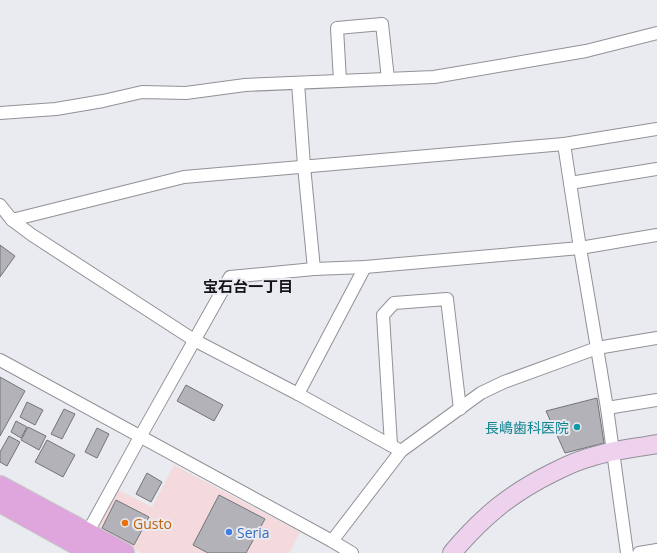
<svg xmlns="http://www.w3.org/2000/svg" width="657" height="553" font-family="'Open Sans','Noto Sans JP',sans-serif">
<rect width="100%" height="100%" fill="#eaeaf1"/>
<polygon fill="#f4dadc" points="174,465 300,532 289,553 141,553 96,528 117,489 152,507"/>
<g fill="#b2b2b8" stroke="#737479">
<polygon points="0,245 15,256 0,277"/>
<polygon points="0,377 25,391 0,436"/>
<polygon points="186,385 223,405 214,421 177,401"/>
<polygon points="597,398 604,443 565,453 546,411"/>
<polygon points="27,402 43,410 35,425 20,417"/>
<polygon points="64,409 75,414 62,439 51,434"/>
<polygon points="16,421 27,427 21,438 11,432"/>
<polygon points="28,427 46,436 39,450 21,440"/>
<polygon points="97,428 109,434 97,458 85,452"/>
<polygon points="9,436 20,442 7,466 0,462 0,452"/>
<polygon points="47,440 75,455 63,477 35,462"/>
<polygon points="147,473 162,482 151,502 136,494"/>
<polygon points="219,495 265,519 246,553 208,553 193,545"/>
<polygon points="116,500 149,517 134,545 102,528"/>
</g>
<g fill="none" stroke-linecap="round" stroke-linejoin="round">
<defs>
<g id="street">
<polyline points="340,81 337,28 382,24 388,79"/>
<polyline points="298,83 304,166 314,269"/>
<polyline points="0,113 56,109 103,101 142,92 186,93 245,85 434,77 586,51 657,33"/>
<polyline points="564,144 580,248 597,348 607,408 627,553"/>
<polyline points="570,183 657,169"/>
<polyline points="0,205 12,220 32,235 194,340 298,394 401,451"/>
<polyline points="12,220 184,177 564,144 657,129"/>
<polyline points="0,360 332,541 352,553"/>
<polyline points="298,394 365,267"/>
<polyline points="607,408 657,400"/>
<polyline points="391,445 383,315 394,303 447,299 460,409"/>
<polyline points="84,539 140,437 230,277 314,269 365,267 580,248 657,235"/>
<polyline points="332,541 401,451 481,393 504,382 597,348 657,338"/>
<polyline points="639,553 657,550"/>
</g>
<path id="secondary" d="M452,553C482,517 511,493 554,472C566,466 578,460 591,457C612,450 635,448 657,444"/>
<g id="primary">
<polyline points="0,486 124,553"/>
<polyline points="0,502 92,553"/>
</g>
</defs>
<use href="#street" stroke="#919197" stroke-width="14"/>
<use href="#secondary" stroke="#919197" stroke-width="20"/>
<use href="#primary" stroke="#c7c7c8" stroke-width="22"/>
<use href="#street" stroke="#fff" stroke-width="12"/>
<use href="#secondary" stroke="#eed2ed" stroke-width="18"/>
<use href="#primary" stroke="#dea6dc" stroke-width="20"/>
</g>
<circle fill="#0f9aa8" stroke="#eaeaf1" stroke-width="1.5" cx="577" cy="427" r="4"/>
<circle fill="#e8710a" stroke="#eaeaf1" stroke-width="1.5" cx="125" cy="523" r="4"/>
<circle fill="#3f7fe0" stroke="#eaeaf1" stroke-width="1.5" cx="229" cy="532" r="4"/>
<g text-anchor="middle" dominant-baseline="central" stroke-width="4" stroke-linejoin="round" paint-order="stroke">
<g font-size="14" fill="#0d838f" stroke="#eaeaf1" text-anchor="end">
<text x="569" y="427">長嶋歯科医院</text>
</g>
<g font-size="14" fill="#c56008" stroke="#eaeaf1" text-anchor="start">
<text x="133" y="523">Gusto</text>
</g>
<g font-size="14" fill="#366cbe" stroke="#eaeaf1" text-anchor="start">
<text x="237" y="532">Seria</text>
</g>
<g font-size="15" font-weight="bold" fill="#151518" stroke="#eaeaf1">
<text x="248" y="286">宝石台一丁目</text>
</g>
</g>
</svg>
